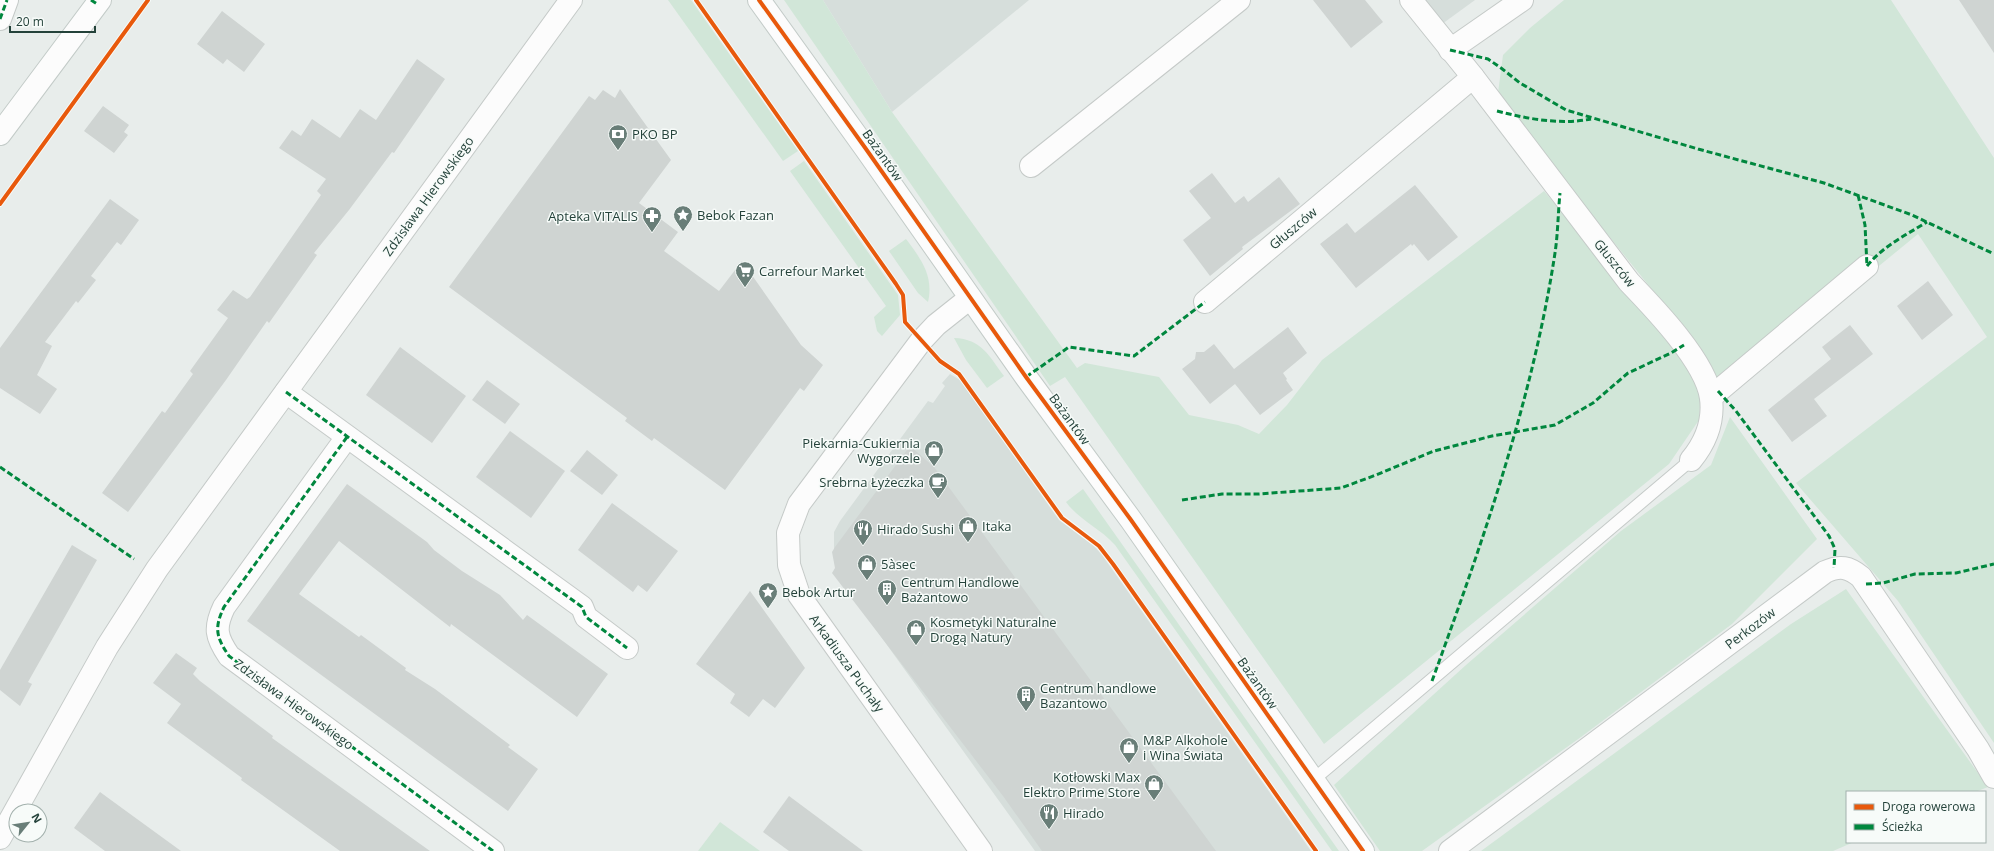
<svg xmlns="http://www.w3.org/2000/svg" width="1994" height="851" font-family="'Open Sans',sans-serif">
<rect width="100%" height="100%" fill="#e8edeb"/>
<g fill="#d6dedb">
<polygon points="823,0 1029,0 892,112"/>
<polygon points="1424,0 1475,0 1442,24"/>
<polygon points="950,374 960,380 1059,520 1094,546 1102,555 1311,851 1035,851 841,581 834,561 834,532 840,521 928,401 933,403 945,386 942,383"/>
</g>
<g fill="#d1e6d8">
<polygon points="668,0 691,0 798,151 783,161"/>
<polygon points="784,0 823,0 892,112 1077,368 1085,363 1159,377 1189,415 1238,425 1259,434 1287,405 1322,360 1544,191 1674,346 1701,392 1699,420 1669,464 1324,744 1065,377 1050,386"/>
<polygon points="1564,0 1891,0 1994,158 1994,743 1898,601 1796,483 1987,337 1918,234 1725,392 1654,292 1528,136 1498,93 1503,55 1530,28"/>
<polygon points="804,161 898,295 900,315 882,336 877,331 874,317 886,306 790,171"/>
<path d="M906,239C921,259 934,276 928,302L918,293L889,251Z"/>
<path d="M954,338C982,339 989,356 1004,376L987,388L966,360Z"/>
<polygon points="1730,417 1817,539 1732,624 1581,737 1422,851 1380,851 1334,785 1466,665 1621,531 1711,465"/>
<path d="M1083,489L1339,851H1332L1115,545C1100,528 1079,520 1066,502Z"/>
<polygon points="1846,589 1988,787 1975,792 1847,792 1847,842 1854,842 1833,851 1481,851 1791,624"/>
<polygon points="720,822 760,851 698,851"/>
</g>
<g fill="#cfd4d2">
<polygon points="1313,0 1365,0 1383,22 1351,48"/>
<polygon points="1959,0 1994,0 1994,53"/>
<polygon points="222,11 265,44 244,72 227,59 223,64 197,44"/>
<polygon points="417,59 445,79 394,153 392,152 349,210 314,253 317,255 269,323 267,321 226,380 128,512 102,493 162,411 165,413 193,374 190,371 228,318 217,310 233,290 247,299 250,297 321,195 317,191 326,179 279,148 292,130 301,136 312,119 340,138 360,109 376,120"/>
<polygon points="620,89 671,160 639,203 678,232 664,251 719,291 742,261 801,345 823,365 804,391 800,388 725,490 654,438 652,441 625,421 627,418 449,287 589,96 595,100 603,90 615,98"/>
<polygon points="103,106 129,125 124,132 128,135 114,153 84,131"/>
<polygon points="1212,173 1235,203 1244,196 1248,202 1279,177 1300,204 1242,247 1243,249 1210,276 1183,240 1211,218 1189,191"/>
<polygon points="1415,185 1458,237 1428,261 1414,244 1412,246 1411,244 1356,288 1320,244 1347,223 1355,233"/>
<polygon points="110,199 139,220 121,245 117,242 91,276 96,280 78,303 76,301 45,342 52,346 37,375 57,389 40,414 0,388 0,348"/>
<polygon points="1928,281 1953,315 1922,340 1897,306"/>
<polygon points="1850,325 1873,354 1814,399 1827,416 1792,442 1768,410 1831,359 1822,347"/>
<polygon points="1288,327 1307,353 1283,373 1287,379 1286,380 1293,390 1260,415 1235,384 1210,404 1182,369 1195,359 1196,352 1204,352 1214,344 1234,369"/>
<polygon points="400,347 466,396 432,443 366,395"/>
<polygon points="487,380 520,404 505,424 472,400"/>
<polygon points="510,431 565,471 531,518 476,477"/>
<polygon points="910,446 934,467 1216,851 1042,851 1003,796 832,573 835,568 832,552 835,547"/>
<polygon points="587,450 618,475 602,495 570,471"/>
<polygon points="347,484 427,542 434,550 462,571 500,595 523,620 527,615 608,674 577,717 451,624 450,627 339,541 299,594 359,637 361,635 406,668 405,670 435,689 510,745 508,747 538,769 508,811 247,621"/>
<polygon points="612,503 678,551 647,592 638,585 633,592 578,550"/>
<polygon points="72,545 97,560 28,682 32,684 20,706 0,690 0,670"/>
<polygon points="750,591 805,668 775,708 763,699 749,717 730,703 735,694 696,664"/>
<polygon points="176,653 197,668 193,674 200,681 273,736 272,738 430,851 340,851 241,780 242,778 167,723 181,704 153,683"/>
<polygon points="100,792 126,811 181,851 105,851 74,828"/>
<polygon points="789,796 863,851 789,851 763,832"/>
</g>
<g fill="none" stroke-linecap="round" stroke-linejoin="round">
<defs>
<polyline id="lane" points="1313,780 1691,460"/>
<g id="street">
<path d="M1411,0L1473,77L1629,282C1655,309 1706,362 1711,398C1714,422 1705,443 1691,460"/>
<polyline points="0,19 7,0"/>
<polyline points="1450,50 1522,0"/>
<polyline points="1031,166 1239,0"/>
<polyline points="970,298 936,325 921,341 799,504 788,533 789,565 799,595 981,851"/>
<polyline points="1205,302 1473,77"/>
<polyline points="286,392 582,607 586,617 627,648"/>
<polyline points="1711,397 1867,266"/>
<path d="M347,437L224,607C214,628 216,637 229,656L493,851"/>
<polyline points="0,838 107,647 157,569 571,0"/>
<path d="M1450,851L1825,572C1840,565 1849,567 1861,577L1978,749L1994,777"/>
</g>
<g id="secondary">
<polyline points="759,0 866,149 1026,377 1131,520 1363,851"/>
<polyline points="0,134 100,0"/>
</g>
</defs>
<use href="#lane" stroke="#c5cac8" stroke-width="14"/>
<use href="#street" stroke="#c5cac8" stroke-width="24"/>
<use href="#secondary" stroke="#c3cbc8" stroke-width="24"/>
<use href="#lane" stroke="#fcfcfc" stroke-width="12"/>
<use href="#street" stroke="#fcfcfc" stroke-width="22"/>
<use href="#secondary" stroke="#fcfcfc" stroke-width="22"/>
<g stroke="#00873e" stroke-width="3" stroke-dasharray="6 3" stroke-linecap="butt">
<polyline points="91,0 97,4"/>
<polyline points="0,19 7,0"/>
<polyline points="1450,50 1488,59 1501,68 1520,83 1566,110 1698,149 1824,183 1912,215 1994,254"/>
<path d="M1497,111C1528,119 1560,125 1591,119"/>
<polyline points="1858,195 1865,225 1867,266"/>
<path d="M1867,266C1883,246 1906,235 1927,222"/>
<polyline points="1026,377 1069,347 1134,356 1205,302"/>
<polyline points="1718,391 1736,411 1829,536 1835,549 1834,568"/>
<polyline points="286,392 582,607 586,617 627,648"/>
<path d="M347,437L224,607C214,628 216,637 229,656L493,851"/>
<polyline points="0,467 134,559"/>
<polyline points="1182,500 1222,494 1258,494 1341,488 1376,475 1434,451 1492,436 1555,425 1593,403 1628,373 1671,353 1684,345"/>
<polyline points="1866,584 1883,583 1915,574 1956,573 1994,564"/>
<path d="M1432,681C1482,544 1533,398 1555,253C1558,233 1558,213 1560,193"/>
</g>
<defs>
<g id="cycleway">
<polyline points="696,0 896,284 903,295 905,322 940,361 959,374 1062,518 1099,546 1113,564 1316,851"/>
<polyline points="759,0 866,149 1026,377 1131,520 1363,851"/>
<polyline points="0,204 148,0"/>
</g>
</defs>
<use href="#cycleway" stroke="#f7fbf9" stroke-width="6"/>
<use href="#cycleway" stroke="#e8590c" stroke-width="4"/>
</g>
<defs>
<symbol id="bank-pin" viewBox="-11 -11 22 30"><path d="M0 17L-7.5 6A9.5 9.5 0 1 1 7.5 6Z" fill="#697e78" stroke="#f7fbf9"/><path d="M-6-4H6V4H-6ZM0-2.3a2.3 2.3 0 1 0 0 4.6a2.3 2.3 0 1 0 0-4.6Z" fill="#fff"/></symbol>
<symbol id="sight-pin" viewBox="-11 -11 22 30"><path d="M0 17L-7.5 6A9.5 9.5 0 1 1 7.5 6Z" fill="#697e78" stroke="#f7fbf9"/><path d="M0-6L1.8-2.2L6-1.7L2.9 1.2L3.7 5.4L0 3.3L-3.7 5.4L-2.9 1.2L-6-1.7L-1.8-2.2Z" fill="#fff"/></symbol>
<symbol id="pharmacy-pin" viewBox="-11 -11 22 30"><path d="M0 17L-7.5 6A9.5 9.5 0 1 1 7.5 6Z" fill="#697e78" stroke="#f7fbf9"/><path d="M-2-6h4v4h4v4h-4v4h-4v-4h-4v-4h4Z" fill="#fff"/></symbol>
<symbol id="supermarket-pin" viewBox="-11 -11 22 30"><path d="M0 17L-7.5 6A9.5 9.5 0 1 1 7.5 6Z" fill="#697e78" stroke="#f7fbf9"/><path d="M-6-5.5h2.5l.6 2H6L4.5 2H-2.5L-4.4-4H-6ZM-1.5 3.2a1.3 1.3 0 1 0 .1 0ZM3 3.2a1.3 1.3 0 1 0 .1 0Z" fill="#fff"/></symbol>
<symbol id="shop-pin" viewBox="-11 -11 22 30"><path d="M0 17L-7.5 6A9.5 9.5 0 1 1 7.5 6Z" fill="#697e78" stroke="#f7fbf9"/><path d="M-5-2.5h2.3a2.7 3.5 0 0 1 5.4 0H5L5.5 6h-11ZM-1.5-2.5h3a1.5 2.3 0 0 0-3 0Z" fill="#fff"/></symbol>
<symbol id="cafe-pin" viewBox="-11 -11 22 30"><path d="M0 17L-7.5 6A9.5 9.5 0 1 1 7.5 6Z" fill="#697e78" stroke="#f7fbf9"/><path d="M-5.5-4.5H6V0H3Q3 3.5 0 3.5H-2.5Q-5.5 3.5-5.5 0ZM3-3.2v2h1.7v-2ZM-6 4.5H4V6H-6Z" fill="#fff"/></symbol>
<symbol id="restaurant-pin" viewBox="-11 -11 22 30"><path d="M0 17L-7.5 6A9.5 9.5 0 1 1 7.5 6Z" fill="#697e78" stroke="#f7fbf9"/><path d="M-5-6h1v4h1v-4h1v4h1v-4h1v5L-1.5 .5V6h-2V.5L-5-1ZM5-6V6H3V1.5H1.5Q1.5-4 5-6Z" fill="#fff"/></symbol>
<symbol id="building-pin" viewBox="-11 -11 22 30"><path d="M0 17L-7.5 6A9.5 9.5 0 1 1 7.5 6Z" fill="#697e78" stroke="#f7fbf9"/><path d="M-4-6H4V6H1V3H-1V6H-4ZM-2.5-4.3h1.7v1.8h-1.7ZM.8-4.3h1.7v1.8H.8ZM-2.5-1h1.7V.8h-1.7ZM.8-1h1.7V.8H.8Z" fill="#fff"/></symbol>
</defs>
<g fill-rule="evenodd">
<use href="#bank-pin" x="607" y="123" width="22" height="30"/>
<use href="#sight-pin" x="672" y="204" width="22" height="30"/>
<use href="#pharmacy-pin" x="641" y="205" width="22" height="30"/>
<use href="#supermarket-pin" x="734" y="260" width="22" height="30"/>
<use href="#shop-pin" x="923" y="439" width="22" height="30"/>
<use href="#cafe-pin" x="927" y="471" width="22" height="30"/>
<use href="#shop-pin" x="957" y="515" width="22" height="30"/>
<use href="#restaurant-pin" x="852" y="518" width="22" height="30"/>
<use href="#shop-pin" x="856" y="553" width="22" height="30"/>
<use href="#building-pin" x="876" y="578" width="22" height="30"/>
<use href="#sight-pin" x="757" y="581" width="22" height="30"/>
<use href="#shop-pin" x="905" y="618" width="22" height="30"/>
<use href="#building-pin" x="1015" y="684" width="22" height="30"/>
<use href="#shop-pin" x="1118" y="736" width="22" height="30"/>
<use href="#shop-pin" x="1143" y="773" width="22" height="30"/>
<use href="#restaurant-pin" x="1038" y="802" width="22" height="30"/>
</g>
<g text-anchor="middle" dominant-baseline="central" stroke-width="3" stroke-linejoin="round" paint-order="stroke">
<g font-size="13" fill="#24423a" stroke="#f7fbf9" text-anchor="start">
<text x="632" y="134">PKO BP</text>
<text x="697" y="215">Bebok Fazan</text>
<text x="638" y="216" text-anchor="end">Apteka VITALIS</text>
<text x="759" y="271">Carrefour Market</text>
<text x="920" y="443" text-anchor="end">Piekarnia-Cukiernia<tspan x="920" dy="15">Wygorzele</tspan></text>
<text x="924" y="482" text-anchor="end">Srebrna Łyżeczka</text>
<text x="982" y="526">Itaka</text>
<text x="877" y="529">Hirado Sushi</text>
<text x="881" y="564">5àsec</text>
<text x="901" y="582">Centrum Handlowe<tspan x="901" dy="15">Bażantowo</tspan></text>
<text x="782" y="592">Bebok Artur</text>
<text x="930" y="622">Kosmetyki Naturalne<tspan x="930" dy="15">Drogą Natury</tspan></text>
<text x="1040" y="688">Centrum handlowe<tspan x="1040" dy="15">Bazantowo</tspan></text>
<text x="1143" y="740">M&amp;P Alkohole<tspan x="1143" dy="15">i Wina Świata</tspan></text>
<text x="1140" y="777" text-anchor="end">Kotłowski Max<tspan x="1140" dy="15">Elektro Prime Store</tspan></text>
<text x="1063" y="813">Hirado</text>
</g>
<g font-size="13" fill="#24423a" stroke="#f7fbf9">
<text transform="translate(883 155) rotate(55)">Bażantów</text>
<text transform="translate(428 196) rotate(-54)">Zdzisława Hierowskiego</text>
<text transform="translate(1293 228) rotate(-40)">Głuszców</text>
<text transform="translate(1615 263) rotate(51)">Głuszców</text>
<text transform="translate(1070 419) rotate(54)">Bażantów</text>
<text transform="translate(1750 628) rotate(-37)">Perkozów</text>
<text transform="translate(847 663) rotate(54)">Arkadiusza Puchały</text>
<text transform="translate(1258 683) rotate(55)">Bażantów</text>
<text transform="translate(294 704) rotate(36)">Zdzisława Hierowskiego</text>
</g>
</g>
<rect x="1846" y="791" width="140" height="52" fill="#f7fbf9" stroke="#a3b1ad"/>
<rect x="1854" y="804" width="20" height="6" fill="#e8590c" stroke="#a3b1ad"/>
<text x="1882" y="811" font-size="12" fill="#24423a">Droga rowerowa</text>
<rect x="1854" y="824" width="20" height="6" fill="#00873e" stroke="#a3b1ad"/>
<text x="1882" y="831" font-size="12" fill="#24423a">Ścieżka</text>
<g transform="translate(28 823) rotate(60)"><circle r="19" fill="#f7fbf9" stroke="#a3b1ad"/>
<path d="M0-3L7 15L0 10L-7 15Z" fill="#697e78"/>
<text y="-6" font-size="11" font-weight="bold" text-anchor="middle" fill="#24423a">N</text>
</g>
<path d="M10 26v6h85v-6" fill="none" stroke="#24423a" stroke-width="2"/>
<text x="16" y="26" font-size="12" fill="#24423a" stroke="#f7fbf9" stroke-width="3" paint-order="stroke">20 m</text>
</svg>
